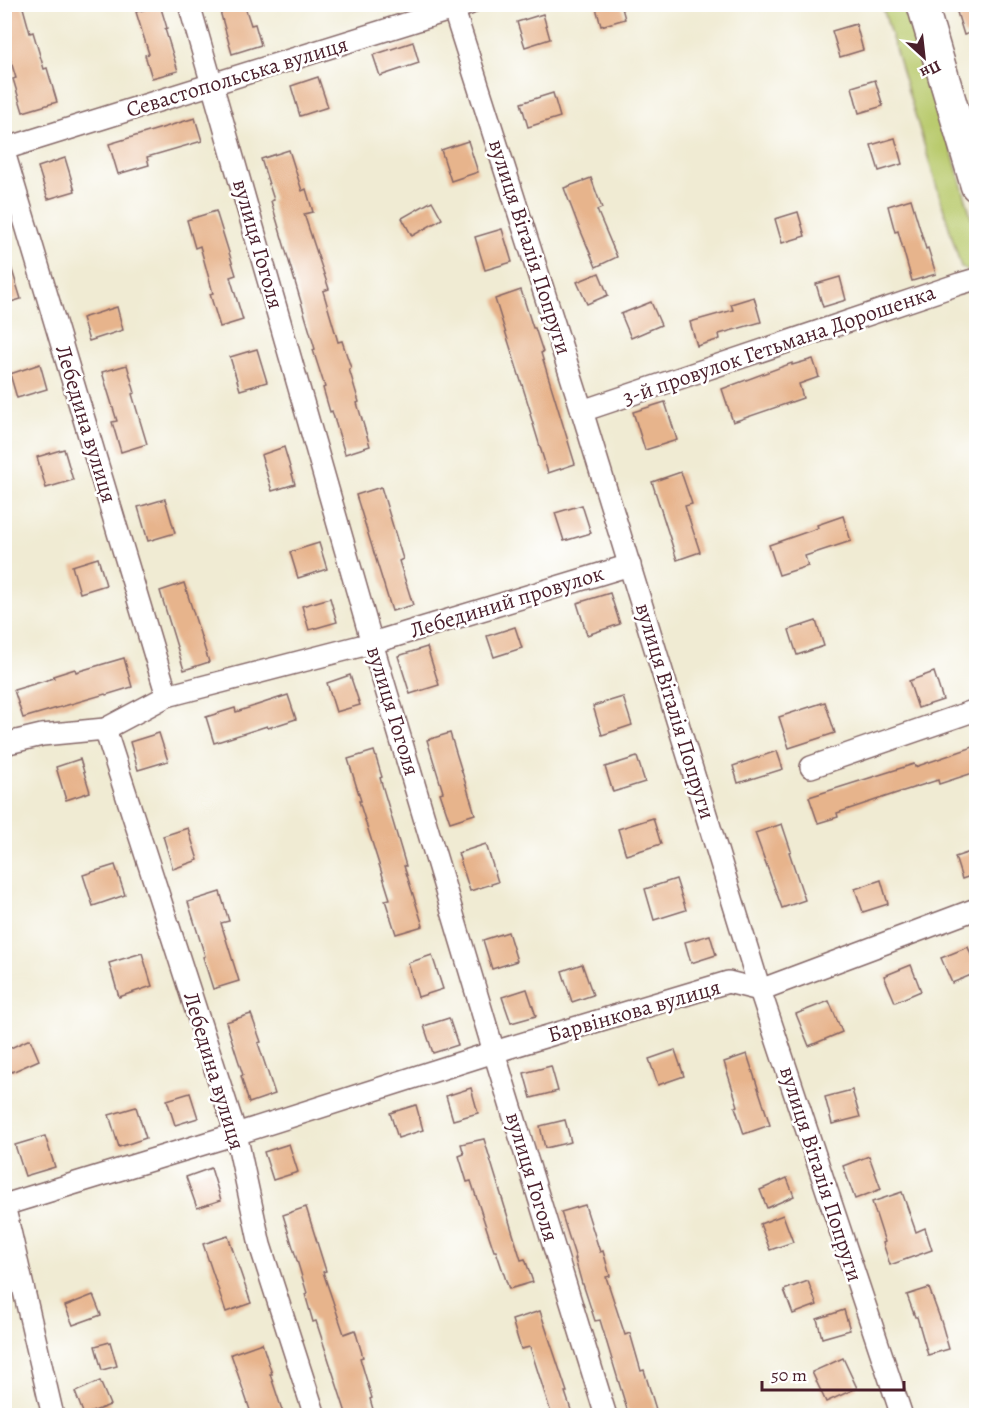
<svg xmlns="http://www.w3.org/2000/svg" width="981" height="1420" font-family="Alegreya,serif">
<rect width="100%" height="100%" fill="#fff"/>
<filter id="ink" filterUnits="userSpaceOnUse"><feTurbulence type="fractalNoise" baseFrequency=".0167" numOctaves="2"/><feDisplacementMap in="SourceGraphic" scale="12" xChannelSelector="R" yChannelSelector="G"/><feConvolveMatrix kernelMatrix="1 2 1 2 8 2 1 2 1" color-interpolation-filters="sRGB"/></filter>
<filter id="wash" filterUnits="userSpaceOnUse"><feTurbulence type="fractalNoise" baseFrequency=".008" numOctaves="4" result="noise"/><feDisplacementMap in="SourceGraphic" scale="24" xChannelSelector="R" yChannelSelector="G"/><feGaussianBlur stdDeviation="1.35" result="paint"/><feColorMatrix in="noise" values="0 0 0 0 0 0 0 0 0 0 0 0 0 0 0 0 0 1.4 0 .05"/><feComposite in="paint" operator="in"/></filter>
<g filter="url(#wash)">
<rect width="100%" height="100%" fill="#f0ebd3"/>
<polygon fill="#b9ca6d" stroke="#82744c" stroke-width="1.5" points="882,5 908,5 976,233 976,272 973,273 961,267"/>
<g id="blocks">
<g fill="#e7b48c">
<polygon points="4,4 22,4 30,33 33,32 44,69 47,68 57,102 23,112 13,79 16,78 4,39"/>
<polygon points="218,4 244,4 251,25 255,24 261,45 232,54"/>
<polygon points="595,4 621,4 625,19 601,26"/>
<polygon points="971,4 976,4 976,31 964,35 956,9"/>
<polygon points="160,5 167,28 165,29 178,71 152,78 145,55 149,54 136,12"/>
<polygon points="543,14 550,39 525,47 517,22"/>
<polygon points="856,24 863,50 840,57 832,31"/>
<polygon points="413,42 419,63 380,76 373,55"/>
<polygon points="318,77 328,107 300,116 291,86"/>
<polygon points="875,80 883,106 859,113 852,87"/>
<polygon points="553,93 560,117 528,127 521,103"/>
<polygon points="195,118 202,141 147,157 149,165 118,174 109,144"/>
<polygon points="895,138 902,164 879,171 871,145"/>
<polygon points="468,141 478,172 451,181 441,150"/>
<polygon points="289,150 302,191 306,189 313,212 304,214 329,289 323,291 338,342 342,341 351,368 349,369 359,402 357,403 370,446 345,454 332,411 330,412 323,388 325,387 313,350 315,349 271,201 274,200 261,159"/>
<polygon points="65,158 75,191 48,199 38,167"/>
<polygon points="591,178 602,208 597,210 617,257 596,267 577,222 564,188"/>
<polygon points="911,199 926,249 928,248 936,274 912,281 898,231 895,232 888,206"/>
<polygon points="432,201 442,219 412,236 402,218"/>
<polygon points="216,211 236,275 230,277 243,320 220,327 210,294 213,293 200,246 195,248 187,220"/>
<polygon points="798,212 805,236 782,243 775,219"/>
<polygon points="502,229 512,262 485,270 475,237"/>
<polygon points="8,257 21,299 4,304 4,258"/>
<polygon points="599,273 608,295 587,304 577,282"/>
<polygon points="840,277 846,300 823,307 816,284"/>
<polygon points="521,290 533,328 535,328 543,352 541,353 575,464 548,473 530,414 531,413 495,299"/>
<polygon points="754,297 761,322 719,334 720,339 697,346 690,322 733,310 731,304"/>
<polygon points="651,302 661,325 631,338 621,314"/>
<polygon points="117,307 123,330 89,341 82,318"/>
<polygon points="257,349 267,382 240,390 230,357"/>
<polygon points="813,359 819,377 799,384 803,398 733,422 722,389 792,363 792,365"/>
<polygon points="40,364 47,389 17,398 10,374"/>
<polygon points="127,365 135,393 132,394 147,444 121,452 112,422 117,421 102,372"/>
<polygon points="665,402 677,440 645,450 633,412"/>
<polygon points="284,447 295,484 272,491 261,455"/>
<polygon points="64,449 73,480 46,488 37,457"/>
<polygon points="681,472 692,504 685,506 700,552 677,560 652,482"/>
<polygon points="381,487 403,559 399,561 413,605 392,611 356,495"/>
<polygon points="165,499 175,533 148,541 138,507"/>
<polygon points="582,505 591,533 564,541 555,513"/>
<polygon points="843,516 851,541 805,556 808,566 779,575 769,545 818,528 817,525"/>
<polygon points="319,543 327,569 298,578 290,552"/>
<polygon points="98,558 106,585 80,593 72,566"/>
<polygon points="184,583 209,662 184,670 160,591"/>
<polygon points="610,593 620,624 587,635 577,603"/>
<polygon points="330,598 337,622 309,630 302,606"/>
<polygon points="816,621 824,646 797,655 789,630"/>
<polygon points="515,627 522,648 494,657 487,636"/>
<polygon points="427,647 439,685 410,694 398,656"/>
<polygon points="124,658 132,687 106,695 105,694 23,718 14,690 54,678 53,676 75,669 76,672"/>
<polygon points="934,672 943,700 918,708 909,681"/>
<polygon points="350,675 360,705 336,712 327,683"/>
<polygon points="288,695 296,719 268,728 267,726 214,743 206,717 235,708 236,712"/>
<polygon points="623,697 632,725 602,735 593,706"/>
<polygon points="825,702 835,733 789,748 779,717"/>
<polygon points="159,733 168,761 138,770 130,742"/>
<polygon points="450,733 475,814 450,822 440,793 443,792 427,740"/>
<polygon points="976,746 976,772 939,784 938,780 897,793 837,813 838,817 818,823 809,797 914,764 915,767"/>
<polygon points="374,751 382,777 380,778 406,866 404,866 423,926 396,934 385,900 390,899 359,801 361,801 348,759"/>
<polygon points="777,751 783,769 738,783 733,766"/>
<polygon points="637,757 645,782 613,792 605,767"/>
<polygon points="80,759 90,792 66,800 56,767"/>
<polygon points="653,818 661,844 626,855 618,829"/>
<polygon points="782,824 791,851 789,852 805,900 782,908 755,833"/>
<polygon points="188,828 198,860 173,869 163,836"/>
<polygon points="486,844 498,882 470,891 458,853"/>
<polygon points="976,850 976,874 962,879 955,857"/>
<polygon points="115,865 125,895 93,906 83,875"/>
<polygon points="676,879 686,910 654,920 645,889"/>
<polygon points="881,880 888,904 863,912 855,889"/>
<polygon points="220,892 229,921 221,923 239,981 213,989 203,957 205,956 188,902"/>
<polygon points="508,932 517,961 492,969 483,940"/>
<polygon points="710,935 716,955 691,963 685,942"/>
<polygon points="968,947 976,968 976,973 952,983 941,958"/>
<polygon points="142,953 152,986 119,997 109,963"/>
<polygon points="432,955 443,989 418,997 408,963"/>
<polygon points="582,964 593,995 572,1002 562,971"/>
<polygon points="911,965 921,991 895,1002 884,976"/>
<polygon points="527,989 536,1016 511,1023 502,997"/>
<polygon points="829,1001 842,1032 809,1046 796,1014"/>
<polygon points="251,1014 261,1042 258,1043 275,1094 249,1103 241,1076 243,1075 226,1022"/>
<polygon points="449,1018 458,1045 433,1053 424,1026"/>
<polygon points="30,1039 39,1060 12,1072 4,1056 4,1051"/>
<polygon points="675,1050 684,1076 658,1085 649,1059"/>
<polygon points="747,1054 770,1125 744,1134 735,1107 738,1106 724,1062"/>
<polygon points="551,1066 558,1091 531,1098 524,1073"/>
<polygon points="471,1088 478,1113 453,1120 446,1096"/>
<polygon points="852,1090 860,1117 832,1124 825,1097"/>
<polygon points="190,1093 198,1118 175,1125 167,1100"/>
<polygon points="416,1105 423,1130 398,1138 390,1113"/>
<polygon points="136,1107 146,1138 119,1147 109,1115"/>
<polygon points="565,1120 571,1142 545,1148 540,1126"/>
<polygon points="45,1136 55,1167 25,1176 15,1145"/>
<polygon points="484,1139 521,1260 525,1259 533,1282 509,1289 496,1251 494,1251 471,1181 467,1182 459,1156 464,1154 461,1144"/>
<polygon points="289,1144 298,1172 273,1180 264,1152"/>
<polygon points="869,1156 881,1189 855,1199 843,1166"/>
<polygon points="211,1168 221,1200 197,1208 186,1177"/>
<polygon points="787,1178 794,1196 767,1208 760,1190"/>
<polygon points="902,1192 916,1232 925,1228 932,1250 890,1265 883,1243 885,1242 872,1202"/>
<polygon points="585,1205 600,1252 603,1251 610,1276 606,1277 625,1335 630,1333 641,1371 644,1370 658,1416 629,1416 600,1320 595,1321 583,1284 582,1284 575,1259 576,1259 561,1212"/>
<polygon points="306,1207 326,1271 323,1272 344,1334 355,1330 363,1357 360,1358 372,1398 370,1399 375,1416 347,1416 316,1321 313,1322 305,1294 307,1293 283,1215"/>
<polygon points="783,1215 793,1242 770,1250 760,1224"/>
<polygon points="228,1236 251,1303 226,1312 203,1244"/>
<polygon points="808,1281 817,1305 793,1314 784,1290"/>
<polygon points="929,1288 941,1321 949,1349 928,1355 917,1317 915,1317 907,1295"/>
<polygon points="93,1295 101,1315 73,1325 65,1306"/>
<polygon points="844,1310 850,1330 822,1338 817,1319"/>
<polygon points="540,1311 567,1392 565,1392 573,1416 552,1416 530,1347 521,1349 512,1320"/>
<polygon points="110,1342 117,1366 102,1370 95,1346"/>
<polygon points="262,1343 272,1374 270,1374 284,1416 252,1416 231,1354"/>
<polygon points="843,1358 857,1388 826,1402 812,1372"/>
<polygon points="100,1381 110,1405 84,1415 75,1392"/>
</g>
</g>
</g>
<g filter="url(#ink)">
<use href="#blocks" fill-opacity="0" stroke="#846666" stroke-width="1.5"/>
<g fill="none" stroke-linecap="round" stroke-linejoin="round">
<defs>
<g id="street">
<polyline points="189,4 372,643 494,1052 606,1416"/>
<polyline points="452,4 582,411 760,990 902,1416"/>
<polyline points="4,149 469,4"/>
<polyline points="4,152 167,696"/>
<polyline points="582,411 959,284 976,279"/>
<polyline points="105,729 236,1134 260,1245 315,1416"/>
<polyline points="4,744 42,735 105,729 167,696 372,643 630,565"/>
<polyline points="811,767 976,710"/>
<polyline points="4,1205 236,1134 494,1052 728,982 760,990 976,909"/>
<polyline points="4,1205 53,1416"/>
</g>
<polyline id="secondary" points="922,4 976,186"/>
</defs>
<use href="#street" stroke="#846666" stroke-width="24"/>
<use href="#secondary" stroke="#846666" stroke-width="33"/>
<use href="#street" stroke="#fff" stroke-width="21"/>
<use href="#secondary" stroke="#fff" stroke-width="30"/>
</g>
</g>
<g text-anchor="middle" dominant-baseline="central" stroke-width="5" stroke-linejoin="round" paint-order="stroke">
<g font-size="22" fill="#4a1f2b" stroke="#fff">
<text transform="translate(237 77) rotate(-17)">Севастопольська вулиця</text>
<text transform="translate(258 244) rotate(74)">вулиця Гоголя</text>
<text transform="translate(530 247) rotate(72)">вулиця Віталія Попруги</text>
<text transform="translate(779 345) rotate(-19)">3-й провулок Гетьмана Дорошенка</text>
<text transform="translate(86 424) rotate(73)">Лебедина вулиця</text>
<text transform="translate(507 602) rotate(-17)">Лебединий провулок</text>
<text transform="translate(393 711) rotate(73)">вулиця Гоголя</text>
<text transform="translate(675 711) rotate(73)">вулиця Віталія Попруги</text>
<text transform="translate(634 1011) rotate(-16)">Барвінкова вулиця</text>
<text transform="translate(214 1071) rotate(73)">Лебедина вулиця</text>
<text transform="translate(821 1174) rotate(72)">вулиця Віталія Попруги</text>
<text transform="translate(532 1177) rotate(73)">вулиця Гоголя</text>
</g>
</g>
<rect width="981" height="1420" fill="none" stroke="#fff" stroke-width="24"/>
<g transform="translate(924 57) rotate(153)" stroke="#ffffff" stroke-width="4.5" paint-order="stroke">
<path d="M0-4.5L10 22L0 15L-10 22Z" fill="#4a1f2b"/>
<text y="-9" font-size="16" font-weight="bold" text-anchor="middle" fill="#4a1f2b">Пн</text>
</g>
<path d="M762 1381v9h142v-9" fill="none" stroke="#4a1f2b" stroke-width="3"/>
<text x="771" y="1381" font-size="18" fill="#4a1f2b" stroke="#ffffff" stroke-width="4.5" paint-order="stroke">50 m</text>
</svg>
